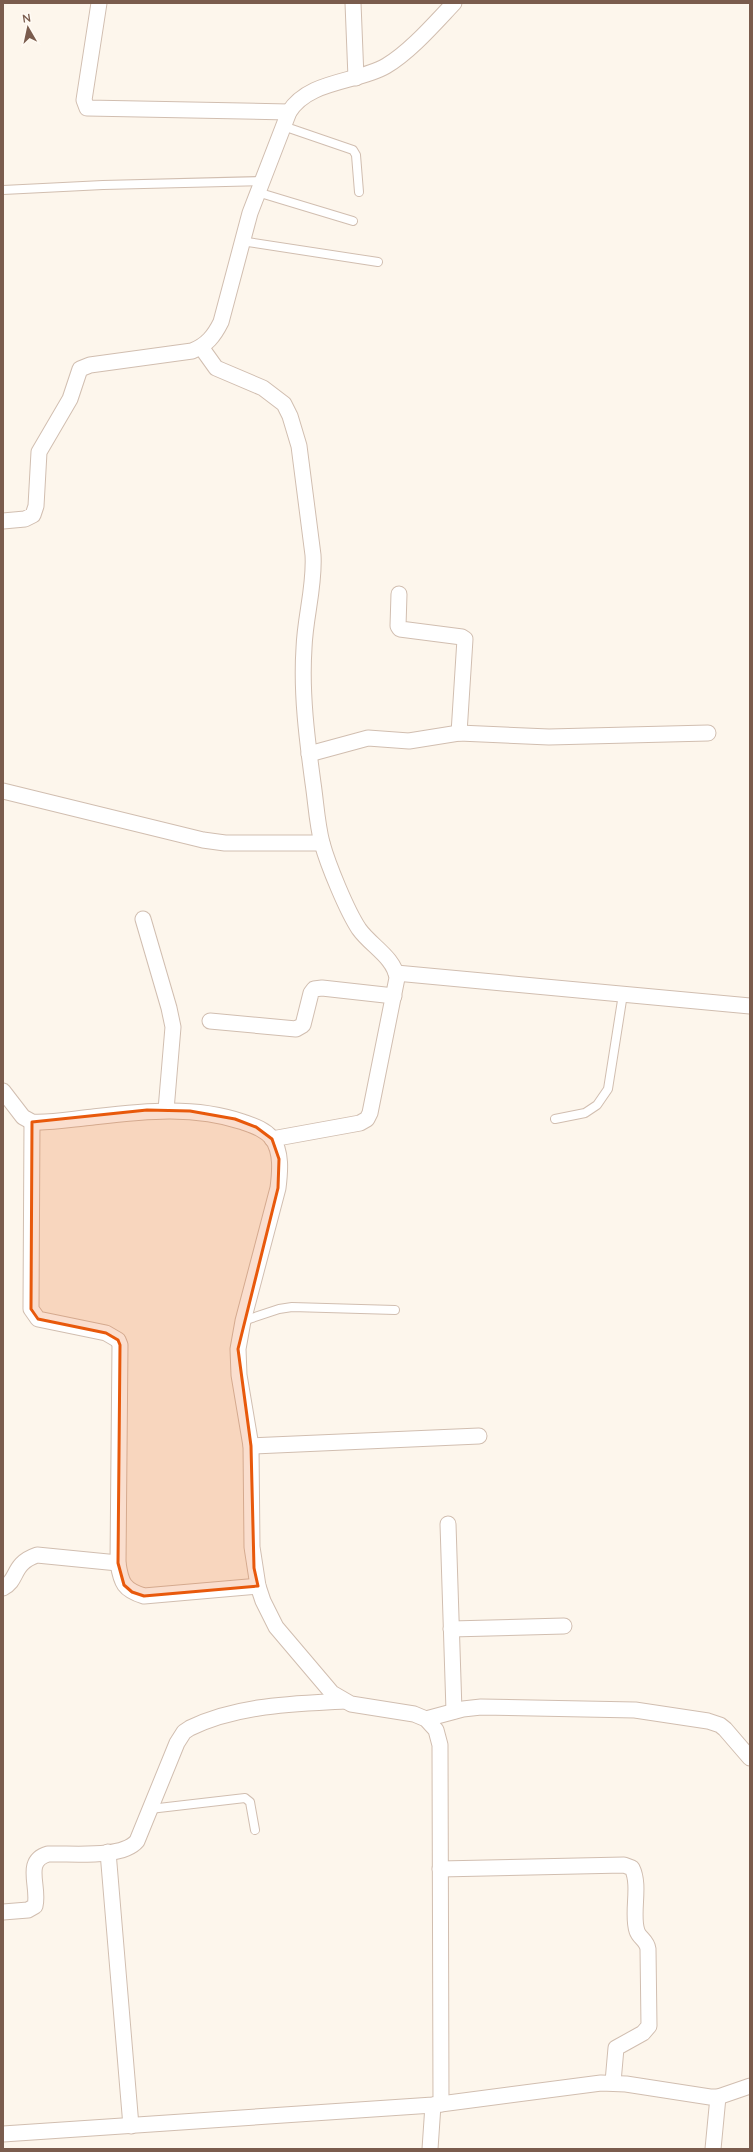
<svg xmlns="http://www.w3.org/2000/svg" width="753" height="2152" font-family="Lato,sans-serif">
<rect width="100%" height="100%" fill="#fdf6ec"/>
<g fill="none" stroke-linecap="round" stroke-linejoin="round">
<defs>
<g id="lane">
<polyline points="283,126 353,150 356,155 359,192"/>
<polyline points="3,190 103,185 261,181"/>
<polyline points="257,192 353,221"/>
<polyline points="241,241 378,262"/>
<polyline points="555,1119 585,1113 597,1105 608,1089 623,994"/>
<polyline points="243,1321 279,1309 292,1307 395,1310"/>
<polyline points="150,1809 245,1798 250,1802 255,1830"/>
</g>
<g id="street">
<polyline points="99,3 84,100 87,108 289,112"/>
<polyline points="353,3 356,78"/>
<path d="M201,347L216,368L263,388L284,404L290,416L299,446L313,555C315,586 305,617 304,648C301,693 307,739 313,783C316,803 317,824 322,843C328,865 347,911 359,929C371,946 394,957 397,978L370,1113L367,1119L360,1123L272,1139"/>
<path d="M3,521L25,519L33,515L36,506L39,452L70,399L80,369L90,365L192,351C207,345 214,336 221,322L250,213L289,112C309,80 356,83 386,66C410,52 435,23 454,3"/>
<polyline points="399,594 398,626 400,629 462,637 465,639 459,733"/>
<polyline points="309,754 368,738 409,741 459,733 549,737 708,733"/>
<polyline points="3,791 203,840 225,843 322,843"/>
<polyline points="143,919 169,1008 173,1027 166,1110"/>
<polyline points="396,973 750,1006"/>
<polyline points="210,1021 296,1029 303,1025 311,993 314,989 322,988 394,996"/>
<path d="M3,1091L23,1117L32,1122C49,1123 67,1120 84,1118C137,1112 191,1104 243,1122C254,1126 264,1129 272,1138C282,1152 280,1172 278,1188L243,1321L238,1349L239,1375L251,1446L252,1547L258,1586L263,1601L276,1627L332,1693L351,1704L414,1714L426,1719L436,1730L440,1745L441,2104"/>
<path d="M32,1122L31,1309L38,1319L106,1333L118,1340L120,1345L118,1563C121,1583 124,1590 144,1596L258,1586"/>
<polyline points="251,1446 479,1436"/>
<polyline points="448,1524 454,1711"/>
<path d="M3,1588C19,1580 11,1564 37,1555L118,1563"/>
<polyline points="451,1629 564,1626"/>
<polyline points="426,1719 463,1709 481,1707 635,1710 708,1721 720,1725 725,1729 750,1758"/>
<polyline points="108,1852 131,2126"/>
<path d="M440,1869L624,1865L632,1868C641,1886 631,1914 637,1931C639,1938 647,1940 648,1949L649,2026L643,2033L616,2048L613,2082"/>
<path d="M3,1912L28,1910L35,1906C40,1887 23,1861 48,1854C71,1853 122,1859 137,1841L177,1743L184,1732L190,1728C237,1705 292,1704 344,1701"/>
<polyline points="3,2134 433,2105 601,2083 626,2084 710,2097 718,2097 750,2086"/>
<polyline points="430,2149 433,2105"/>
<polyline points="713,2149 718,2097"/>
</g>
</defs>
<use href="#lane" stroke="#d1beb0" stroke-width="10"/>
<use href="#street" stroke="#d1beb0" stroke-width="17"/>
<use href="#lane" stroke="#fff" stroke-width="8"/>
<use href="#street" stroke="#fff" stroke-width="15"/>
</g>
<path fill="#e8590c" fill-opacity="0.2" stroke="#e8590c" stroke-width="3" stroke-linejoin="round" d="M147,1110L190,1111L235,1119L256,1127L272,1139L279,1159L278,1188L238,1349L251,1446L254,1568L258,1586L144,1596L132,1592L124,1585L118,1563L120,1345L118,1340L106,1333L38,1319L31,1309L32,1122Z"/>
<rect width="753" height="2152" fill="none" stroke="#7a5c4d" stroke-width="8"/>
<g transform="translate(28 28) rotate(351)" stroke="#fffaf3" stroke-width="3" paint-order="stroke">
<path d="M0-3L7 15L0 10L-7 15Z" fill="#7a5c4d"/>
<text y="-6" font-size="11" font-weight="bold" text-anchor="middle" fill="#7a5c4d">N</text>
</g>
</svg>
